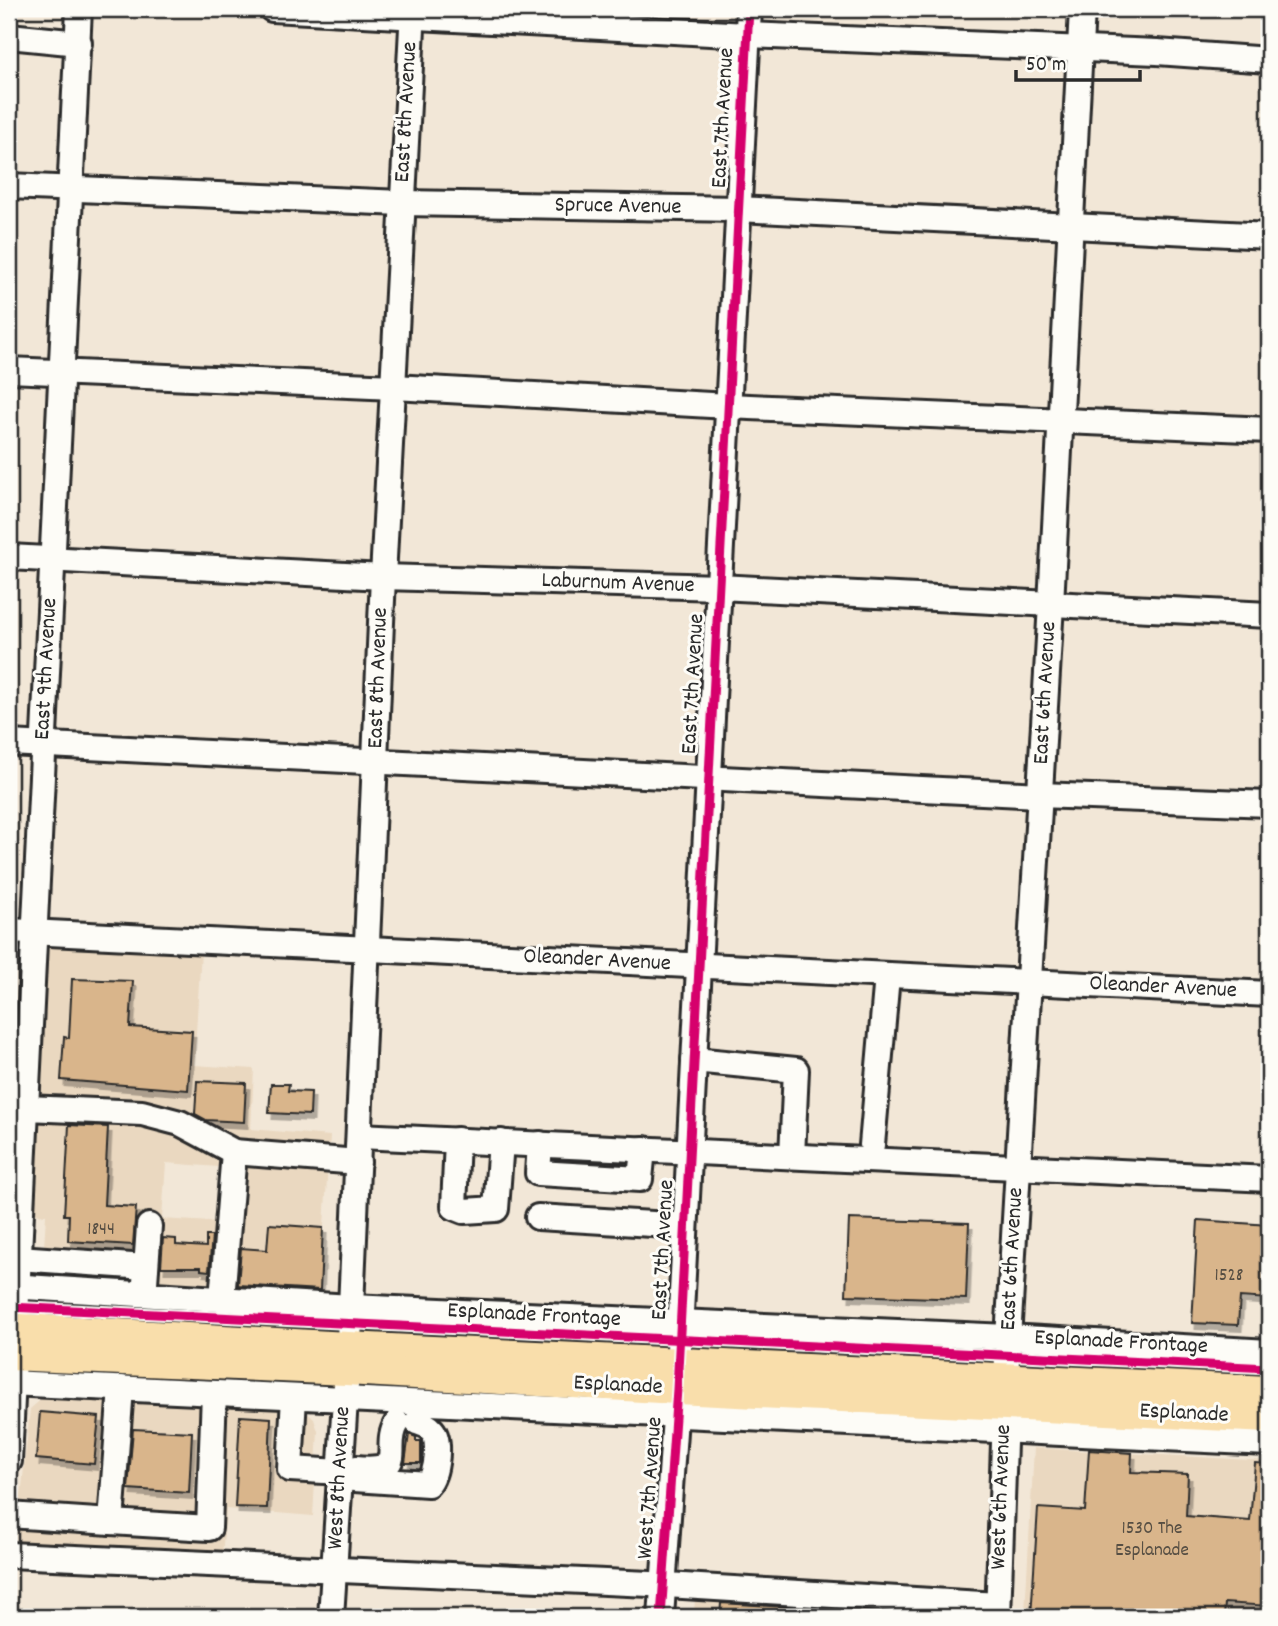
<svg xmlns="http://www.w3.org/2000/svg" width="1278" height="1626" font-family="Dekko,sans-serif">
<defs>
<filter id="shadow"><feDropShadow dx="3.5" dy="6" stdDeviation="0" flood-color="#0004"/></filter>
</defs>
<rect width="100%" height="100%" fill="#f2e7d7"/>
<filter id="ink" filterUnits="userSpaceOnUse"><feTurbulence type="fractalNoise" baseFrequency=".0143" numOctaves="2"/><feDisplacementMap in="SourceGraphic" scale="14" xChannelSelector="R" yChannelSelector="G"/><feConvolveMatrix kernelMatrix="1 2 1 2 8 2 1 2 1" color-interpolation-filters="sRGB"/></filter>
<g filter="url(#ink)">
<g fill="#ead8c0" fill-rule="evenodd">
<path d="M45,942L201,951L194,1065L254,1069L251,1129L330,1136L319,1298L223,1291V1285L140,1279L139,1287L42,1281L46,1215L30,1214ZM166,1163L232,1168L228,1223L162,1219Z"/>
<polygon points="45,1396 303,1409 314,1419 318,1431 313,1516 226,1509 222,1556 16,1546 30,1409"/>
<polygon points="1034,1448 1269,1461 1269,1617 694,1617 695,1597 1025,1613"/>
</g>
<g fill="#d9b58b" stroke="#2b2b2b" stroke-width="2" filter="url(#shadow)">
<polygon points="72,979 133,981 130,1027 192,1031 188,1090 61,1080 64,1037 69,1038"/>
<polygon points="197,1081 246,1083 244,1122 206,1120 195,1114"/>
<polygon points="271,1084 289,1084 288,1091 311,1092 310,1115 269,1113"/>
<polygon points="69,1125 108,1127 104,1205 136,1207 133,1245 68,1241 69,1215 64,1215"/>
<polygon points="849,1219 969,1223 966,1299 846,1295"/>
<polygon points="1198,1220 1269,1225 1269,1299 1240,1297 1238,1325 1192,1323"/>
<polygon points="269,1224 323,1228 320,1290 238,1285 241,1248 267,1250"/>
<polygon points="206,1236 212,1236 209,1271 201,1270 201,1267 161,1267 163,1238 176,1239 176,1245 206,1247"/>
<polygon points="40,1412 99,1417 94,1464 36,1459"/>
<polygon points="240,1416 271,1418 267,1508 235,1507"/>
<polygon points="133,1429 192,1432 189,1493 128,1489"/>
<polygon points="409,1434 416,1437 416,1441 421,1441 421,1463 405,1463"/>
<polygon points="1089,1450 1132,1453 1131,1472 1188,1474 1186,1516 1250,1521 1255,1463 1269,1464 1269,1606 1225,1603 1224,1617 1031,1617 1038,1508 1085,1511"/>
<polygon points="721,1603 887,1613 887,1617 720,1617"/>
</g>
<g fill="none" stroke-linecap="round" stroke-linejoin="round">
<defs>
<g id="minor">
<polyline points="272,9 747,35 1157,52 1269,60"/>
<polyline points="9,36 79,43"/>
<polyline points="9,186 402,203 738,209 1269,236"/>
<polyline points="9,370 394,387 728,406 1269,430"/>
<polyline points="9,557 383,577 719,587 1269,615"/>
<polyline points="9,743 1040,795 1269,804"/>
<polyline points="9,931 1269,994"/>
<polyline points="694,1060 796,1070 792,1156"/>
<polyline points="26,1108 142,1113 180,1123 234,1152 358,1162"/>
<polyline points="359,1136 1269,1179"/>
<polyline points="457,1140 454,1207 464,1211 496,1209 501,1142"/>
<polyline points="540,1144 538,1173 640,1179 643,1149"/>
<polyline points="872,1145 887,976"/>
<polyline points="538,1217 685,1226"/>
<polyline points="18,1258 146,1267"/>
<polyline points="145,1283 149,1226"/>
<polyline points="9,1286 351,1307 1008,1337 1269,1352"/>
<polyline points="222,1299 234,1152"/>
<polyline points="9,1383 1269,1443"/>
<polyline points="294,1397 290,1469 341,1472"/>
<polyline points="9,1461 79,9"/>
<path d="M356,1468C411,1473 381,1448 397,1423"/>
<path d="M340,1478L428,1484C437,1474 441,1440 432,1430C428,1425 423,1424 417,1422"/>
<polyline points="9,1515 111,1522 121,1388"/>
<polyline points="111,1522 209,1528 214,1393"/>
<polyline points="9,1555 650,1584 998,1605"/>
<polyline points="331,1617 351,1307 383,577 413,9"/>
<polyline points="661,1617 677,1389 749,9"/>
<polyline points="998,1617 1007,1356 1051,604 1082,9"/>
</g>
<g id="major">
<polyline points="9,1328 348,1347 1269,1391"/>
<polyline points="9,1355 346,1370 677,1389 1269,1418"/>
</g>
</defs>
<use href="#minor" stroke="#2b2b2b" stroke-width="30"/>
<use href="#major" stroke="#2b2b2b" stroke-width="35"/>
<use href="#minor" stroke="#fdfcf7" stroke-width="24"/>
<use href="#major" stroke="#f9deab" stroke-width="30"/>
<defs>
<g id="cycleway">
<polyline points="9,1307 1269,1368"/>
<polyline points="661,1617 677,1389 749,9"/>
</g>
</defs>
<use href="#cycleway" stroke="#fdfcf7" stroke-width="13"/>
<use href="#cycleway" stroke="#d6006c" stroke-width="9"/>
</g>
</g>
<g text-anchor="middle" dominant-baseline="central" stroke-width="6" stroke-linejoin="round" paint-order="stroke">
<g font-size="19" fill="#564e43">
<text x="101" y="1230">1844</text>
<text x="1229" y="1276">1528</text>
<text x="1152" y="1529">1530 The<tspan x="1152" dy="22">Esplanade</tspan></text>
</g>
<g font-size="23" fill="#2b2b2b" stroke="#fdfcf7">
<text transform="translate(407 112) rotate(-87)">East 8th Avenue</text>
<text transform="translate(724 118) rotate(-87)">East 7th Avenue</text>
<text transform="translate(618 207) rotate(1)">Spruce Avenue</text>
<text transform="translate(618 584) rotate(2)">Laburnum Avenue</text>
<text transform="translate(47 669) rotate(-87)">East 9th Avenue</text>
<text transform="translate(379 678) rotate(-88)">East 8th Avenue</text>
<text transform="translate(694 684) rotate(-87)">East 7th Avenue</text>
<text transform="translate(1046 693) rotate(-87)">East 6th Avenue</text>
<text transform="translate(597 961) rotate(3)">Oleander Avenue</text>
<text transform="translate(1163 988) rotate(3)">Oleander Avenue</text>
<text transform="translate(664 1250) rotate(-87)">East 7th Avenue</text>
<text transform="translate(1013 1259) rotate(-87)">East 6th Avenue</text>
<text transform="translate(534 1316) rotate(3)">Esplanade Frontage</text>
<text transform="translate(1121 1343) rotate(3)">Esplanade Frontage</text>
<text transform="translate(618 1386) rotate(3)">Esplanade</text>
<text transform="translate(1184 1414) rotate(3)">Esplanade</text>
<text transform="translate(340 1478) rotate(-87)">West 8th Avenue</text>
<text transform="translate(651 1488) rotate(-86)">West 7th Avenue</text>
<text transform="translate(1002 1497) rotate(-88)">West 6th Avenue</text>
</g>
</g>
<rect width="1278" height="1626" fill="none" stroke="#fdfcf7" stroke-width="35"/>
<rect x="18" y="18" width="1243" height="1591" fill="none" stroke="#2b2b2b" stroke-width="2.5" filter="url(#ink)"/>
<path d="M1016 70v10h124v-10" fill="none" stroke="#2b2b2b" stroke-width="3.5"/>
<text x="1026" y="70" font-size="21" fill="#2b2b2b" stroke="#fdfcf7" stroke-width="5" paint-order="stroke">50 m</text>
</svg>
